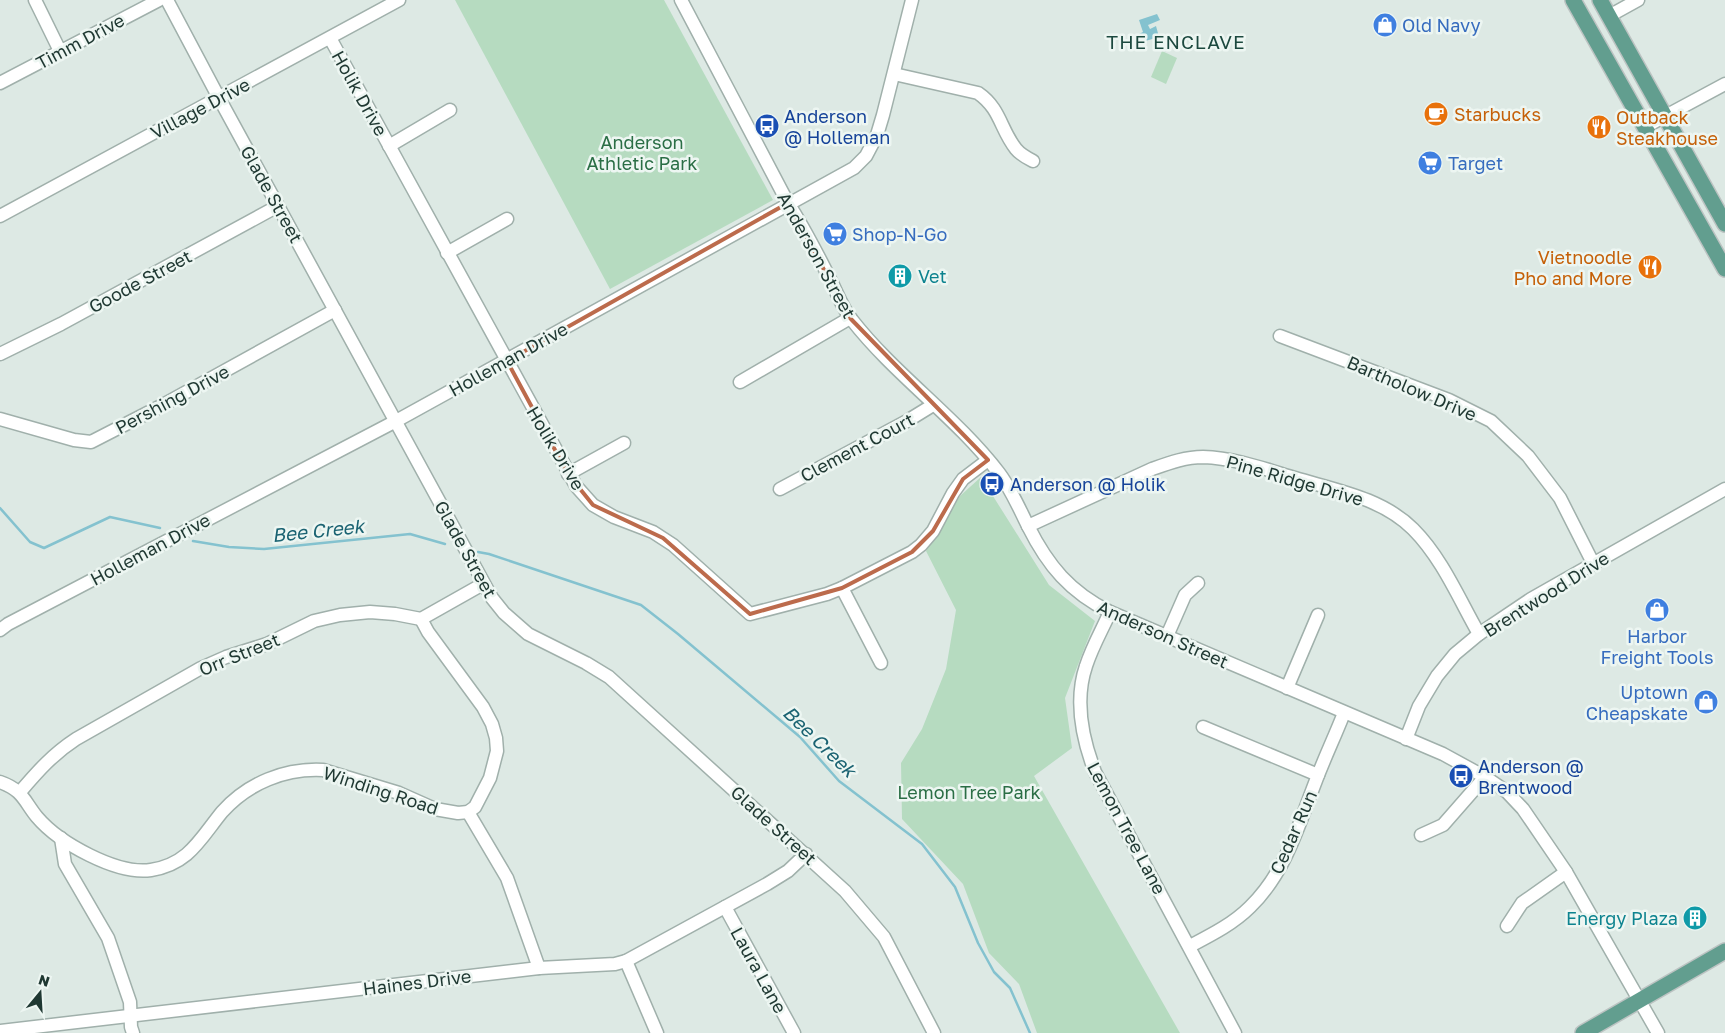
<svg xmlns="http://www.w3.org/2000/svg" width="1725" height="1033" font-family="'Golos Text',sans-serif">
<rect width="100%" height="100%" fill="#dde9e4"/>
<g fill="#b6dbc0">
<polygon points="455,0 664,0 773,200 610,289"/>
<polygon points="1162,51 1177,58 1166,84 1151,77"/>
<polygon points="981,477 1049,585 1095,621 1065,698 1072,748 1034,776 1180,1033 1037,1033 1019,984 989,953 963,884 902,819 901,763 922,729 946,669 956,610 926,551 960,496"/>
</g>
<polygon fill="#84c2cf" points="1157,14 1160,20 1148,25 1150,29 1156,26 1159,37 1142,42 1139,34 1143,32 1139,20"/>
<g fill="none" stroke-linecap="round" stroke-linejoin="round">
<g stroke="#84c2cf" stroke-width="2.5">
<polyline points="0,508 30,542 44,548 110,517 160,528"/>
<polyline points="193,541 229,547 264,549 410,534 445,544"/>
<polyline points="478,552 489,554 641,605 678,634 800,737 839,781 922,844 955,887 978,943 994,972 1010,988 1030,1033"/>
</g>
<defs>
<g id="minor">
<polyline points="35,0 60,51"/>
<polyline points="167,0 219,98 492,598 504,613 528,634 586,663 609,677 845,891 884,937 934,1033"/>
<path d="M681,0L788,203C805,229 818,255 832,283C838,295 843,309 852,320C895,375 956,417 999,473C1011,489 1019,508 1028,526C1048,566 1070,592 1110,612L1443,754L1485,777L1507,792L1523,809L1566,872L1658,1033"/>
<polyline points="1609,16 1638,0"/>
<polyline points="330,38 576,486 593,505 614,517 653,532 673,545 750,614 827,594 842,588 912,552 921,545 933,531 953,493 963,479 988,460"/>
<path d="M894,74L978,93C1001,109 1000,129 1016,149C1020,154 1027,158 1033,161"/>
<polyline points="0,83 159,0"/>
<polyline points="1645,127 1725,84"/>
<polyline points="389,146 450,110"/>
<polyline points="0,216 399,0"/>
<polyline points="447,253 507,219"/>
<polyline points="1280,336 1449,400 1491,421 1528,456 1560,498 1593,563"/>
<polyline points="0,354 61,324 278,206"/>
<polyline points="740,382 850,318"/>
<polyline points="0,419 74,440 91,442 161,406 335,310"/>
<polyline points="568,474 624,443"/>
<polyline points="780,489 907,421 933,405"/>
<path d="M1028,526L1152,469C1169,463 1185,457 1203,457C1235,458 1265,469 1295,478C1335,490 1382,498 1413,529C1442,558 1459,599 1479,634"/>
<polyline points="842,588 881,663"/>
<path d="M1110,612C1102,630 1092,647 1086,666C1074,701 1082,738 1095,772L1235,1033"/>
<polyline points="0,630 8,624 396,421 854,168 866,156 877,135 883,115 912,0"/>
<polyline points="1167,636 1185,595 1198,583"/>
<polyline points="1287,688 1318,615"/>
<polyline points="1203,727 1318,775"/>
<polyline points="1406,739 1419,706 1437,676 1455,654 1479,634 1531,599 1725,489"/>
<path d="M0,782C23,790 24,801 37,817C59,843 117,875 151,870C189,864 200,839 222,812C248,783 285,768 323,770L399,793L435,809L458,813L468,812L475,807L490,778L497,751L496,738L492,724L483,707L428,632L421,619"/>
<path d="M20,792C38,771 53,754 76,739L201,668L226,657L267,644L314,621L340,615L370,612L395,614L421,619L483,584"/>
<polyline points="468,812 507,878 539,968"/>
<polyline points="1421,835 1443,825 1485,777"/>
<polyline points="61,838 65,864 108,938 130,1002 131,1027 133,1033"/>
<polyline points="725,907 794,1033"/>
<polyline points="1507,926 1522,903 1566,872"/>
<path d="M1190,946C1211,935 1233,924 1250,907C1285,873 1298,827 1315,783C1324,759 1335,736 1344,713"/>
<polyline points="626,961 657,1033"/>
<polyline points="0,1031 539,968 615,964 626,961 767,884 788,871 806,854"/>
</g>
<g id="major">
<polyline points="1573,0 1725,269"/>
<polyline points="1600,0 1725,224"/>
<polyline points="1583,1033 1725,951"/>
</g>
</defs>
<use href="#minor" stroke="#a0b0ab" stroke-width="15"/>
<use href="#major" stroke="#bcc3c2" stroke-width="18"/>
<use href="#minor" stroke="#fff" stroke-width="12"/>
<use href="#major" stroke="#629e8f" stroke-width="15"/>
</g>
<path fill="none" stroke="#bc6b4c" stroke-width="4" stroke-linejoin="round" d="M788,203L850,318L988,460L963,479L933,531L912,552L842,588L750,614L663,538L593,505L568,474L507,361Z"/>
<defs>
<symbol id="shop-disc" viewBox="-11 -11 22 22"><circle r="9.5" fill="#3f7fe0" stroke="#edf6f2"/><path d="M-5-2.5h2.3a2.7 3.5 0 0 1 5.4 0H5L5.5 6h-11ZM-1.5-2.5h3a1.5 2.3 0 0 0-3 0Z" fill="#fff"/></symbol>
<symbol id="cafe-disc" viewBox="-11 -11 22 22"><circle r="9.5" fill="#e8710a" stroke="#edf6f2"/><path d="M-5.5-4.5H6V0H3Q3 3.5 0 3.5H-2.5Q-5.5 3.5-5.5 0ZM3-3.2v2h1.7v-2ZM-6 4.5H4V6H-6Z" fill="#fff"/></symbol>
<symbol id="bus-disc" viewBox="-11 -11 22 22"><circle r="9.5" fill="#1a4fb4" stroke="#edf6f2"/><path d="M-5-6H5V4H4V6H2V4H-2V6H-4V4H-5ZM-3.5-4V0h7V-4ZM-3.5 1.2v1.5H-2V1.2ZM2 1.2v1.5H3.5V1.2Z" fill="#fff"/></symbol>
<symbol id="restaurant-disc" viewBox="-11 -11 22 22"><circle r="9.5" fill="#e8710a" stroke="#edf6f2"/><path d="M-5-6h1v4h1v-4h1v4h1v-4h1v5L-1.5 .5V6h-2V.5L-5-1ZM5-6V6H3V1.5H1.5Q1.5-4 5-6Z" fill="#fff"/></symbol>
<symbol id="supermarket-disc" viewBox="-11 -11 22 22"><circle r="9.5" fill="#3f7fe0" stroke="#edf6f2"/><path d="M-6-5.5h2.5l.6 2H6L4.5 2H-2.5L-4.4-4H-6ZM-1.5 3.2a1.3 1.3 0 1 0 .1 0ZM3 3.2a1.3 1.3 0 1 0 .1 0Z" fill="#fff"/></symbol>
<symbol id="building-disc" viewBox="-11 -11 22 22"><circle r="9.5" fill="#0f9aa8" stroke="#edf6f2"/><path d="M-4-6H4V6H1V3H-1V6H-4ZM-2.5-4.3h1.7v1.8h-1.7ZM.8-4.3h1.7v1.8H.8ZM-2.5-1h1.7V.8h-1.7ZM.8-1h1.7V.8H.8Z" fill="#fff"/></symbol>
</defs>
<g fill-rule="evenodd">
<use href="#shop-disc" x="1371" y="11" width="28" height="28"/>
<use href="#cafe-disc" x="1422" y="100" width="28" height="28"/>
<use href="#bus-disc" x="753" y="112" width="28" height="28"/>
<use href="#restaurant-disc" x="1585" y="113" width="28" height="28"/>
<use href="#supermarket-disc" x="1416" y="149" width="28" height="28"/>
<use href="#supermarket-disc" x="821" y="220" width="28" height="28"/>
<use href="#restaurant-disc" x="1636" y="253" width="28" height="28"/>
<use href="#building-disc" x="886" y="262" width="28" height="28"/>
<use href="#bus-disc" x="978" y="470" width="28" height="28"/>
<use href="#shop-disc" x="1643" y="596" width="28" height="28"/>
<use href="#shop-disc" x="1692" y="688" width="28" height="28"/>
<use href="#bus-disc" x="1447" y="762" width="28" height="28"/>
<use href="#building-disc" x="1681" y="904" width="28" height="28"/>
</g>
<g text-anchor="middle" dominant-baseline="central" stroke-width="5" stroke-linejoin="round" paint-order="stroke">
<g font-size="18" fill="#366cbe" stroke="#edf6f2" text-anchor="start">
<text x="1402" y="25">Old Navy</text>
<text x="1448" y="163">Target</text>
<text x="852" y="234">Shop-N-Go</text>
<text x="1657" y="636" text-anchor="middle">Harbor<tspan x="1657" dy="21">Freight Tools</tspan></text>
<text x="1688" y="692" text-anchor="end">Uptown<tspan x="1688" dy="21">Cheapskate</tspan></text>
</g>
<g font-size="18" fill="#1f3832" stroke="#edf6f2">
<text transform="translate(80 41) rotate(-28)">Timm Drive</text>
<text transform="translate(360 93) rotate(61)">Holik Drive</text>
<text transform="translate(200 108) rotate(-28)">Village Drive</text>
<text transform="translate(272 194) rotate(61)">Glade Street</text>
<text transform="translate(817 255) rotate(61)">Anderson Street</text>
<text transform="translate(140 281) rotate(-28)">Goode Street</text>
<text transform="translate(508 359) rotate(-29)">Holleman Drive</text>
<text transform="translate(1412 388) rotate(23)">Bartholow Drive</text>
<text transform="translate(172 399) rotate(-28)">Pershing Drive</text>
<text transform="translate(857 447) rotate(-28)">Clement Court</text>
<text transform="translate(556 448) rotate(59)">Holik Drive</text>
<text transform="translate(1295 480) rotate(16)">Pine Ridge Drive</text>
<text transform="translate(150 549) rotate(-28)">Holleman Drive</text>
<text transform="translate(466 549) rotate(61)">Glade Street</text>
<text transform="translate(1546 594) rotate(-32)">Brentwood Drive</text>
<text transform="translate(1163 634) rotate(24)">Anderson Street</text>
<text transform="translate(239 654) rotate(-22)">Orr Street</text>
<text transform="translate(381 790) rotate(18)">Winding Road</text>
<text transform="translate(774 825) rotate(42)">Glade Street</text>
<text transform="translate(1127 828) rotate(62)">Lemon Tree Lane</text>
<text transform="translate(1293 832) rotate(-66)">Cedar Run</text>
<text transform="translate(759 970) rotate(61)">Laura Lane</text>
<text transform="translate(417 982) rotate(-7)">Haines Drive</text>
</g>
<g font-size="18" fill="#c56008" stroke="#edf6f2" text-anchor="start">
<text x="1454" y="114">Starbucks</text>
<text x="1616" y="117">Outback<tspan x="1616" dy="21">Steakhouse</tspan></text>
<text x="1632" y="257" text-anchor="end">Vietnoodle<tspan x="1632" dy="21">Pho and More</tspan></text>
</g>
<g font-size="18" fill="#164399" stroke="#edf6f2" text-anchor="start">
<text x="784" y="116">Anderson<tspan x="784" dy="21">@ Holleman</tspan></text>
<text x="1010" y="484">Anderson @ Holik</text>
<text x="1478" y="766">Anderson @<tspan x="1478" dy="21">Brentwood</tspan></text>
</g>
<g font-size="18" fill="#2a6e45" stroke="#edf6f2">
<text x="642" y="142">Anderson<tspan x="642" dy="21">Athletic Park</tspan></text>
<text x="969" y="792">Lemon Tree Park</text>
</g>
<g font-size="18" fill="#0d838f" stroke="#edf6f2" text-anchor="start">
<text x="918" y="276">Vet</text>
<text x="1678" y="918" text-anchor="end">Energy Plaza</text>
</g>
<g font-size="19" letter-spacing="1" fill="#1c493f" stroke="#edf6f2">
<text x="1176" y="41">THE ENCLAVE</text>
</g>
<g font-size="19" font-style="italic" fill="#1b6372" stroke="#edf6f2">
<text transform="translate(318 530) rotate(-6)">Bee Creek</text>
<text transform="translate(820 741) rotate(44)">Bee Creek</text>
</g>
</g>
<g transform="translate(40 993) rotate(18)" stroke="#edf6f2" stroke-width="4" paint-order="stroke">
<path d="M0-4L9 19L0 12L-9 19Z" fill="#1f3832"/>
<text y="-8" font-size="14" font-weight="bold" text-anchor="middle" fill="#1f3832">N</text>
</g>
</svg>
